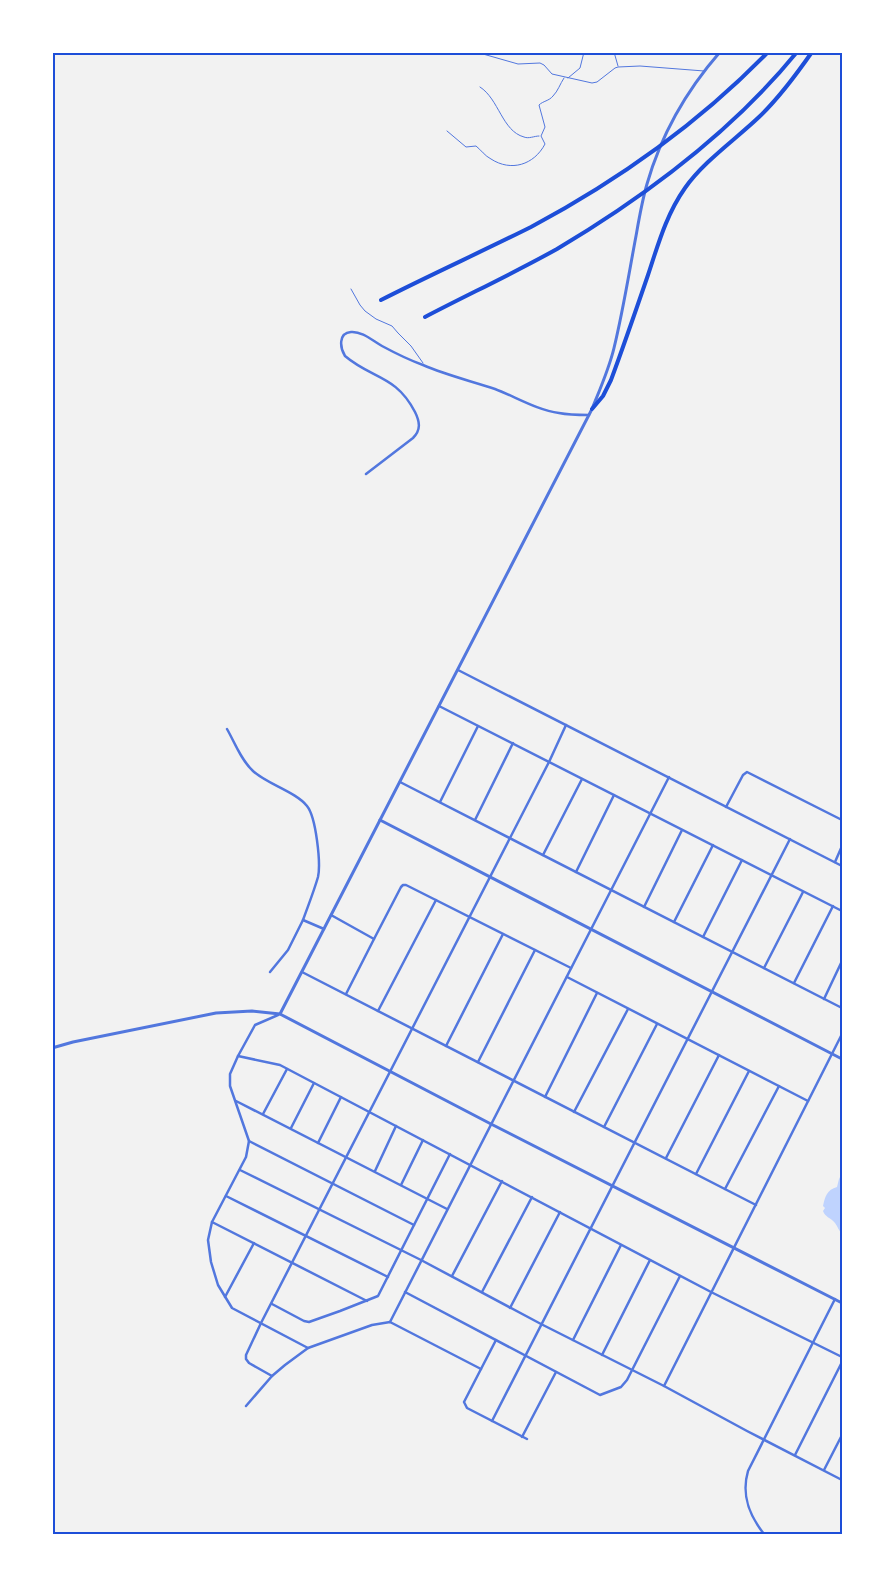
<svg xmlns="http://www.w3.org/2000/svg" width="895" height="1587" font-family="'Noto Sans',sans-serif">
<rect width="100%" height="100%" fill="#f2f2f2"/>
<path fill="#bfd3fe" d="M842,1173V1234C839,1231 838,1227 835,1223C831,1218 825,1217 823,1211L825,1208L823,1206C825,1196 827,1190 837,1187L839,1179Z"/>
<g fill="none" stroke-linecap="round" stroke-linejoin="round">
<g stroke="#5277de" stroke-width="1">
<polyline points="328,52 331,52"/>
<polyline points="396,52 410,52"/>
<polyline points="476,52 518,64 540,63 544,65 552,74 592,83 597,82 615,68 618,67 640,66 704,71"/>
<polyline points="614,52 618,66"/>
<polyline points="568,78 580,68 584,52"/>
<path d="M480,87C499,99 502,131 524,137C529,139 534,136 539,136"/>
<path d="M447,131L466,147L476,146C481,150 485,156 491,159C511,172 534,165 545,144L541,136L545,127L539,105C543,101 549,101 553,96C558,91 560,84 564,78"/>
<polyline points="351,289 360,305 365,311 376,319 392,326 398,333 411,346 423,363"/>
</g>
<g stroke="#5277de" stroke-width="2.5">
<path d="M366,474L413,438C421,430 420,422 415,412C396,375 372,379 345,356C340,348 338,333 351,332C362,331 373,341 382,346C395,353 409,360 423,365C446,375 471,381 495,389C516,397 537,410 559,413C569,415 579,415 589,415"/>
<polyline points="458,670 842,866"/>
<polyline points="439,706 842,911"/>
<path d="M227,729C235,743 241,760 253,771C267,784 296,792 307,806C316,817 321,863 318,877C314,891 308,906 303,920L324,929"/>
<polyline points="400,782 842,1008"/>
<polyline points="440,802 478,726"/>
<polyline points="726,807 743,775 747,772 842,820"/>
<polyline points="475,820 513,743"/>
<polyline points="543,855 582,779"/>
<polyline points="835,862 842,846"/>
<polyline points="576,872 614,795"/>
<polyline points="644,907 682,830"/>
<polyline points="331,915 374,939 401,887 403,885 406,885 571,968"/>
<polyline points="674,922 713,845"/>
<polyline points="703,937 742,860"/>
<polyline points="764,968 803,892"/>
<polyline points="270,972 288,950 303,920"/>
<polyline points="302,972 756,1205"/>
<polyline points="567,977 808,1101"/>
<polyline points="794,983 833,906"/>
<polyline points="346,994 374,939"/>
<polyline points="824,999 842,961"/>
<polyline points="378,1011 436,900"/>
<polyline points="278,1015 255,1025 238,1056 230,1074 230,1086 249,1141 246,1157 212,1222 208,1240 211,1262 218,1285 232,1308 308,1348 372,1325 390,1322 481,1369 464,1402 467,1408 527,1439"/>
<polyline points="446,1046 503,934"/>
<polyline points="238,1056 280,1065 711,1292 842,1357"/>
<polyline points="478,1062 535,950"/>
<polyline points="545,1097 597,993"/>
<polyline points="236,1101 447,1209"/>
<polyline points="574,1112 628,1009"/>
<polyline points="263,1114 287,1069"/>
<polyline points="604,1127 657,1024"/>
<polyline points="291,1128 314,1083"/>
<polyline points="249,1141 414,1225"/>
<polyline points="318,1143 341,1097"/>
<polyline points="666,1158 719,1055"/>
<polyline points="240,1170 421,1260 541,1324 664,1386 747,1431 842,1480"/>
<polyline points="375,1171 396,1126"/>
<polyline points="696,1174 749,1071"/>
<polyline points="401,1185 423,1140"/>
<polyline points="725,1189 779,1086"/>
<polyline points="226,1196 388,1277"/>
<polyline points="212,1222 367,1301"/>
<polyline points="452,1276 502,1181"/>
<polyline points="405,1292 600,1395 621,1387 627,1380 680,1276"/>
<polyline points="482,1292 532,1197"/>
<polyline points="225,1297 254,1243"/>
<polyline points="272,1304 304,1321 309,1322 340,1311 378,1296 450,1154"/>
<polyline points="510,1308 560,1212"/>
<polyline points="390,1322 669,777"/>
<polyline points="573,1340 621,1245"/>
<polyline points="602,1355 650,1260"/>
<polyline points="481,1369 496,1340"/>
<polyline points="272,1376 285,1365 308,1348"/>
<polyline points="664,1386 842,1034"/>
<polyline points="246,1406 272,1376 249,1363 246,1359 246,1355 261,1323 549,762 566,725"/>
<polyline points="492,1421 790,839"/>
<polyline points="522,1437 556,1372"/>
<polyline points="795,1455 842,1362"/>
<polyline points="824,1470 842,1435"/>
<path d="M764,1534C749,1515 741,1495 748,1471L835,1299"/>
</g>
<g stroke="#5277de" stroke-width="3">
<polyline points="380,820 842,1059"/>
<path d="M280,1014L592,409C600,389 609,369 614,348C623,311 629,273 636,236C639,219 642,201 647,184C661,135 686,91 720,52"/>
<polyline points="52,1048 73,1042 216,1013 252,1011 280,1014 491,1124 842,1303"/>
</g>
<g stroke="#1d4ed8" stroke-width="4">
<path d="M381,300C430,275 481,252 531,227C617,181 700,122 768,52"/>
<path d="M425,317C469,294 514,273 557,249C646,196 731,133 797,52"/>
<path d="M592,409L603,396L611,380C624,345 636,310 648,275C658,245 666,215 685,188C703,162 736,139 759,117C779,98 796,75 812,52"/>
</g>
</g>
<rect width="895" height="1587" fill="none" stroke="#ffffff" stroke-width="108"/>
<rect x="54" y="54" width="787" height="1479" fill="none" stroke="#1d4ed8" stroke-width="2"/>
</svg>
